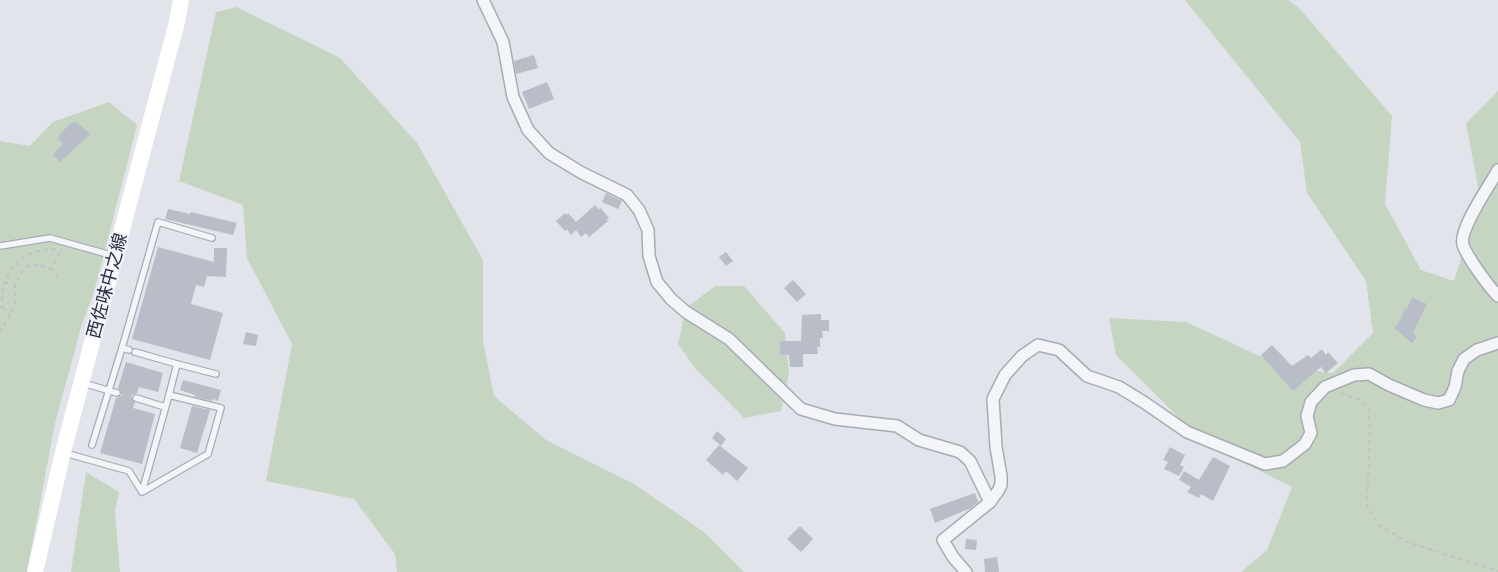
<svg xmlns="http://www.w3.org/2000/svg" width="1498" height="572" font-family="'Alegreya Sans','Noto Sans JP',sans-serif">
<rect width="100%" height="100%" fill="#e1e4eb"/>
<g fill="#c6d5c2">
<polygon points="1185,0 1288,0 1300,9 1392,116 1385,204 1421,270 1454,281 1480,197 1466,123 1498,91 1498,572 1241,572 1267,550 1292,487 1204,443 1116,355 1109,318 1186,322 1281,366 1333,373 1373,333 1366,281 1307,193 1300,142"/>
<polygon points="237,7 340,58 417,143 483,260 483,341 494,396 546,440 634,484 704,532 744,572 397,572 395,554 354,499 266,481 292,344 247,258 243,205 179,181 216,12"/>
<polygon points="109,102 137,125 95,289 82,324 55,423 27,572 0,572 0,141 30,146 53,122"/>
<polygon points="715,286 744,286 785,333 789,374 781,411 744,418 695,368 678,344 686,308"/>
<polygon points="86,472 119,492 115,511 120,572 71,572"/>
</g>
<g fill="#b8bdc8">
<polygon points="534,55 538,68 516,74 514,61"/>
<polygon points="547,82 554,99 529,109 522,92"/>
<polygon points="77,122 90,134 60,162 53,155 63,144 59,140 59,135 71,123"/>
<polygon points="606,193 622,201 618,209 602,202"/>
<polygon points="595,205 599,210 600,207 609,218 606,220 608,221 589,237 586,233 581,237 576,230 571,235 567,229 565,231 556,221 565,213 567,215 568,213 576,222"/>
<polygon points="168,209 190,214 191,212 237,223 233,235 165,219"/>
<polygon points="158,247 214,262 214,248 227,248 226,277 207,276 204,287 196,285 191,304 223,313 210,360 132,339"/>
<polygon points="726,252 733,261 726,266 719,257"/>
<polygon points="793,280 806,294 797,302 784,288"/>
<polygon points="1412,297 1427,304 1413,333 1417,337 1412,343 1394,328 1398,324 1405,308 1407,309"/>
<polygon points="821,314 821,320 829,320 829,331 822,331 823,338 820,338 820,347 817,347 818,354 803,354 803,367 790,367 789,355 780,355 780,341 801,341 802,315"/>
<polygon points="246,332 258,335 256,346 243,344"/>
<polygon points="1272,345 1292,366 1308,355 1311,358 1322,349 1326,355 1328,352 1338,363 1326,373 1321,367 1293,391 1261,355"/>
<polygon points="126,362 163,373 158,392 139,387 137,393 133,394 131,397 135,402 133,408 155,414 142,464 100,453 116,398 120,397 122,394 118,388"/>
<polygon points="183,380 221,390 218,401 213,399 212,401 195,397 195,395 180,390"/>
<polygon points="192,406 210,410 197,453 180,448"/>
<polygon points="717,431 726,439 721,446 712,438"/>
<polygon points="719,445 748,468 737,481 726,471 723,475 706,460"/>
<polygon points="1170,447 1185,455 1180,465 1184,467 1179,476 1164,469 1168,462 1163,460"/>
<polygon points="1213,457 1230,466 1213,501 1201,494 1199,498 1187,492 1191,487 1179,480 1184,471 1199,480"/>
<polygon points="975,493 978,502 971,508 935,523 930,509"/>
<polygon points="800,526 813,539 801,552 787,539"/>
<polygon points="966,539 977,540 976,550 965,549"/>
<polygon points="997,557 999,572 985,572 984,559"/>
</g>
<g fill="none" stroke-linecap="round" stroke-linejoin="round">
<defs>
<g id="lane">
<polyline points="0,246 50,238 114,256"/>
<polyline points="129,350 122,348 158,222 212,238"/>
<polyline points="135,352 177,364"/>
<polyline points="83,383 117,393"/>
<polyline points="169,395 177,364 216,374"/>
<polyline points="136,398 165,407"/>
<polyline points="92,445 122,348"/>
<polyline points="65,453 129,471 142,492 208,454 221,408 169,395 142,492"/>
</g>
<g id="street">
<polyline points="483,0 503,42 513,97 528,130 549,153 582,173 627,195 639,210 648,230 649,256 657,282 671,299 686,312 729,339 801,409 835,419 897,426 919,440 960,452 970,461 990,502"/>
<path d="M1498,170C1490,185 1458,230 1463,245C1467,257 1489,287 1498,296"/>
<polyline points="966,572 953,557 943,540 990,502 998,491 1001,485 1001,476 996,447 993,399 1005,375 1022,356 1038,345 1059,350 1087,376 1119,387 1145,403 1187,432 1265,464 1283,461 1305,444 1311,433 1307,416 1311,402 1325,387 1354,375 1369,374 1389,385 1424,400 1438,403 1449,400 1455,387 1458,371 1464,359 1477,350 1498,343"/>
</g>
</defs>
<use href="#lane" stroke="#a6abb5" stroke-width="8"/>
<use href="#street" stroke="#a6abb5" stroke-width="14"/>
<g stroke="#bfc2c9" stroke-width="2" stroke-dasharray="4 4" stroke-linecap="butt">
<polyline points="58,276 51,269 62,249"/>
<polyline points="4,283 14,283"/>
<path d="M0,307H2C0,274 21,248 55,249"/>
<polyline points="2,307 9,314"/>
<polyline points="0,332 15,305 15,283 22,272 31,264 40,265 51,269"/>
<polyline points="1341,393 1362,401 1368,406 1370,427 1367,507 1378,524 1407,542 1498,571"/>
</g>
<use href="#lane" stroke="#f4f5f8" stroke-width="5.5"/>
<use href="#street" stroke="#f4f5f8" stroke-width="11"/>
<polyline stroke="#fff" stroke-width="16" points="35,572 63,452 177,22 181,0"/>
</g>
<g text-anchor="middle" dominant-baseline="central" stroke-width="4" stroke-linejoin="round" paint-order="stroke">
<g font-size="18" fill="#283143" stroke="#f1f3f8">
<text transform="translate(108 286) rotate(-75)">西佐味中之線</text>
</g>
</g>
</svg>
